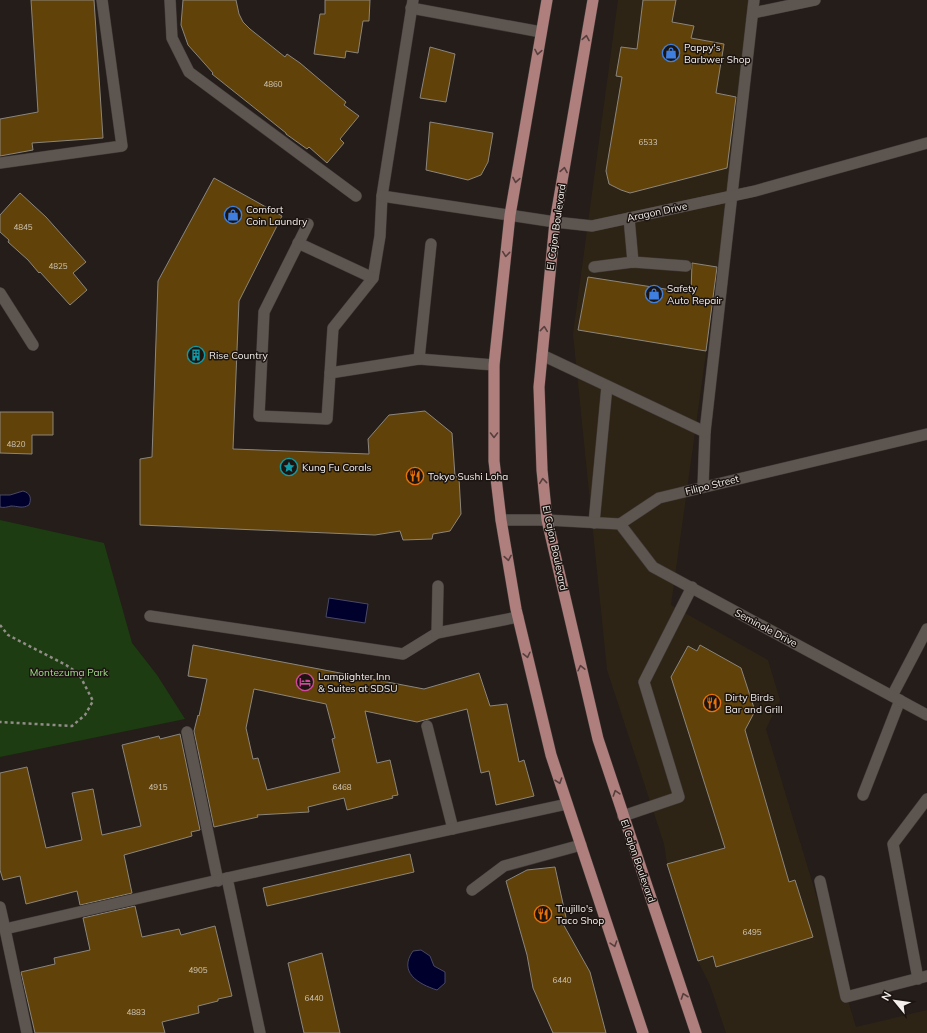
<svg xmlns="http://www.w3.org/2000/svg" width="927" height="1033" font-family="Mulish,sans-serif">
<rect width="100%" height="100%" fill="#241d19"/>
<polygon fill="#2e2415" points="618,0 755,0 671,605 768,660 780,700 766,729 856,1027 927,1010 927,1033 726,1033 710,985 698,961 667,864 664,844 607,670 573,334"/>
<polygon fill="#1d3c11" points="0,520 104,543 132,643 157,675 185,719 0,757"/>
<g fill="#00002d" stroke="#494866">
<path d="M23,491C30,493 32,498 29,505C22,509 18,506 11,506C7,507 4,508 0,507V495H10Z"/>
<polygon points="329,598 368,604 365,623 326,617"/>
<path d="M421,950L430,956L434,966L445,972V983L437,990C418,984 398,972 413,951Z"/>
</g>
<g fill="#61430a" stroke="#8b857d" fill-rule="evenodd">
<polygon points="31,0 94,0 103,138 32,143 33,150 0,156 0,119 38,112"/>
<polygon points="183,0 236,0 239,14 243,22 250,29 285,57 287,54 300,63 346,102 344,105 359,116 340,139 344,143 327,163 309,147 307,149 286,134 286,133 212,74 213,73 188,45 181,25"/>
<polygon points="325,0 370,0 369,21 363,21 358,53 346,51 345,58 314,54 320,14 325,14"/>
<polygon points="643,0 676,0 672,22 694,26 691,38 724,44 716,93 736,97 727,168 630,193 621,190 609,184 606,171 622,77 616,76 621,47 637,49"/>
<polygon points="430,47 455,54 446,102 420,98"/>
<polygon points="430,122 493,133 488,162 481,175 468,180 426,170"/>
<polygon points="214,178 282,216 239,301 233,449 369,454 368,439 389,415 425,411 452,433 455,476 459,478 461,514 450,531 433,534 432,539 403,540 400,531 375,535 140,525 140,459 152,457 158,281"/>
<polygon points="20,193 46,217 86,262 73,273 87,290 70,305 40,272 39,273 28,260 8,242 9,240 0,232 0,215"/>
<polygon points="692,263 717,267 706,351 578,330 588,277 691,293"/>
<polygon points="0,412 53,412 53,435 32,435 32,454 0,453"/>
<path d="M193,645L424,689L479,673L490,706L507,704L519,762L524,760L534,796L496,805L489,771L481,773L467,709L417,722L365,711L377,763L390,760L398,795L392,796L393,798L347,810L344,798L308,807L309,812L257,815L258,817L214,827L194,731L198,715L199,716L207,679L188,676ZM254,689L326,704L335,738L332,739L340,772L267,790L258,758L253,759L246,728Z"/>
<polygon points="700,645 741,668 755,711 745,730 789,882 795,880 813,937 716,967 713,956 698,961 667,864 725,848 671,677 688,646 697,651"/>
<polygon points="180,734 200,830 191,832 192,836 124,855 132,893 80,905 77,891 26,904 20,876 3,880 0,870 0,773 27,767 46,848 82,840 72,793 93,789 102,835 141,826 122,745 159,736 160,739"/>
<polygon points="410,854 414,872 267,906 263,888"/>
<polygon points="555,867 567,922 562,922 590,972 606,1033 553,1033 533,988 527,955 506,881 527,870"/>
<polygon points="135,906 142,937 179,929 181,935 215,926 232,996 218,999 218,1001 198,1006 199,1013 162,1022 165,1033 35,1033 21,972 55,964 54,958 90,950 83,918"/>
<polygon points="322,953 340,1033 304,1033 288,963"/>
</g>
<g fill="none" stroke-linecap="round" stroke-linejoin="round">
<defs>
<g id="service">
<polyline points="170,0 172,38 189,72 356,196"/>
<polyline points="411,8 541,32"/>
<polyline points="753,13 815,0"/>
<polyline points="0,163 122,146 102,0"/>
<polyline points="629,218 633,262"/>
<polyline points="308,224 264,312 259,416 327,419 333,328 373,278 380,236 382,196 413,0"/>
<polyline points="298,243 373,278"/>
<polyline points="594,267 633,262 686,266"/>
<polyline points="542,355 705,432 703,487"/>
<polyline points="419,359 431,244"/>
<polyline points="330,373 419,359 494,365"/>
<polyline points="705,432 754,0"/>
<polyline points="594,523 607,386"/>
<polyline points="150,616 403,654 437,633 518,617"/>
<polyline points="437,633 438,586"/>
<polyline points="892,696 927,629"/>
<polyline points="427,726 453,829"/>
<polyline points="187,732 218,881"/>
<polyline points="863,795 900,700"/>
<polyline points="623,816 679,797 644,682 692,587"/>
<polyline points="820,881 846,997 927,976"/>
<polyline points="472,890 504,866 581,845"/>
<polyline points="0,907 5,929"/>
<polyline points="918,979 893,844 927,799"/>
<polyline points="27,1033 5,929 227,878"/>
<polyline points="260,1033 227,878 567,804"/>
</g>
<g id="minor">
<polyline points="382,196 555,222 592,226 755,191 927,143"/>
<polyline points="0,293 33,345"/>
<polyline points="620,524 659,498 927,434"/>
</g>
<polyline id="tertiary" points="501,520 547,520 620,524 653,567 927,715"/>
<g id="primary">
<polyline points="547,0 510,215 494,365 494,461 501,520 516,609 551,755 643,1033"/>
<polyline points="593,0 555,222 539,387 542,470 547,520 598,739 696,1033"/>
</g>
</defs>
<use href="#service" stroke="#403a37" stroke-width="12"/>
<use href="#minor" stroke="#403a37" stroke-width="12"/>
<use href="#tertiary" stroke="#403a37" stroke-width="12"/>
<use href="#primary" stroke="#403a37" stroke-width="12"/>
<polyline stroke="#938d89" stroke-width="2.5" stroke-dasharray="3 3" stroke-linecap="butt" points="0,625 8,635 66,665 79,674 93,701 85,715 72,726 0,722"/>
<use href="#service" stroke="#5d5550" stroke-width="11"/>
<use href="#minor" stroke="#5d5550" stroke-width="11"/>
<use href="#tertiary" stroke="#5d5550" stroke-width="11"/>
<use href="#primary" stroke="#af7f7e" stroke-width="11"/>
</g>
<defs><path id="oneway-chevron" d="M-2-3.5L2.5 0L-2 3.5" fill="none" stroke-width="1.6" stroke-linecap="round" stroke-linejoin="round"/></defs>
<g stroke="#563f3c">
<use href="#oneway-chevron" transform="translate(586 38) rotate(-80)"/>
<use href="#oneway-chevron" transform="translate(538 52) rotate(100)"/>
<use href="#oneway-chevron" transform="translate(564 170) rotate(-80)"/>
<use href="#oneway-chevron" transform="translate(516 180) rotate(100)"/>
<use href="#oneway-chevron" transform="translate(506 254) rotate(96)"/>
<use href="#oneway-chevron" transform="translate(544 329) rotate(-84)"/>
<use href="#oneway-chevron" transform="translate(494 435) rotate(90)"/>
<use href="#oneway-chevron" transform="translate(543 481) rotate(-96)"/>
<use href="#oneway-chevron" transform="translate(508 558) rotate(80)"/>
<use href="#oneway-chevron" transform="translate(527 655) rotate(77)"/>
<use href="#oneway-chevron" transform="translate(581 668) rotate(-103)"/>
<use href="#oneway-chevron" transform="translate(559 781) rotate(71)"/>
<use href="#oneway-chevron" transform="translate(616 793) rotate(-108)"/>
<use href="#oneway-chevron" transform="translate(614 944) rotate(72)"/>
<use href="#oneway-chevron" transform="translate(684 996) rotate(-109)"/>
</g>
<defs>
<symbol id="shop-ring" viewBox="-11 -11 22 22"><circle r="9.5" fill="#1b1410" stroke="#3f7fe0" stroke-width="1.5"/><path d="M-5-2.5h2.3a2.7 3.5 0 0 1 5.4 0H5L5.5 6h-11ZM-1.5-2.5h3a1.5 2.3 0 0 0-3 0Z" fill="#3f7fe0"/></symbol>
<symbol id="building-ring" viewBox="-11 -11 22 22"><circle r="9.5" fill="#1b1410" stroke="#0f9aa8" stroke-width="1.5"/><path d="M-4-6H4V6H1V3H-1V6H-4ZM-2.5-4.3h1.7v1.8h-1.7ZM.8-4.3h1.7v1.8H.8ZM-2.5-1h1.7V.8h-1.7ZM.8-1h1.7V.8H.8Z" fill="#0f9aa8"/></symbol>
<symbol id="sight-ring" viewBox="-11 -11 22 22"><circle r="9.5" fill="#1b1410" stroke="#0f9aa8" stroke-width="1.5"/><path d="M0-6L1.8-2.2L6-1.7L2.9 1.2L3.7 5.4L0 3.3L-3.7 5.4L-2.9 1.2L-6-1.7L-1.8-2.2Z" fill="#0f9aa8"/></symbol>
<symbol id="restaurant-ring" viewBox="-11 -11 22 22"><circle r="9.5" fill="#1b1410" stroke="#e8710a" stroke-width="1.5"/><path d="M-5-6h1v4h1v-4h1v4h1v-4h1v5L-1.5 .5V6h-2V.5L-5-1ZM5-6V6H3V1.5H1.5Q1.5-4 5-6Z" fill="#e8710a"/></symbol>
<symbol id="hotel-ring" viewBox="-11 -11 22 22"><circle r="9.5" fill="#1b1410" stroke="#d1479c" stroke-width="1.5"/><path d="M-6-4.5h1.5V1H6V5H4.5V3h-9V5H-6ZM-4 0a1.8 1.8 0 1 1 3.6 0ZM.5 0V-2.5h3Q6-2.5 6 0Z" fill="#d1479c"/></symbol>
</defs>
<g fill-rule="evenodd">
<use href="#shop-ring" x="661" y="43" width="20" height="20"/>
<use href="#shop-ring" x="223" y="205" width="20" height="20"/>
<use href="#shop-ring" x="644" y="284" width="20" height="20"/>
<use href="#building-ring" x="186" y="345" width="20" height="20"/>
<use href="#sight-ring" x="279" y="457" width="20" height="20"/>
<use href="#restaurant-ring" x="405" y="466" width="20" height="20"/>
<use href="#hotel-ring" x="295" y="672" width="20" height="20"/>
<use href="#restaurant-ring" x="702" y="693" width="20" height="20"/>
<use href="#restaurant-ring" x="533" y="904" width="20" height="20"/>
</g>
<g text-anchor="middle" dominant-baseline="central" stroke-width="3" stroke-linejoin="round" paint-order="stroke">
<g font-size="8" fill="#cfc4b4">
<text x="273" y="84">4860</text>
<text x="648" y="142">6533</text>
<text x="23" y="227">4845</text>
<text x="58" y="266">4825</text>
<text x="16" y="444">4820</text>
<text x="158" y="787">4915</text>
<text x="342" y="787">6468</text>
<text x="752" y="932">6495</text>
<text x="198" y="970">4905</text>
<text x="562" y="980">6440</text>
<text x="314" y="998">6440</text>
<text x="136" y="1012">4883</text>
</g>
<g font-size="10" fill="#f4efec" stroke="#1b1410" text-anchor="start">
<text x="684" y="47">Pappy's<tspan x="684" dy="12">Barbwer Shop</tspan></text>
<text x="246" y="209">Comfort<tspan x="246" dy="12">Coin Laundry</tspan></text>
<text x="667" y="288">Safety<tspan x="667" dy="12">Auto Repair</tspan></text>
<text x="209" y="355">Rise Country</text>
<text x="302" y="467">Kung Fu Corals</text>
<text x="428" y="476">Tokyo Sushi Loha</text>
<text x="318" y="676">Lamplighter Inn<tspan x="318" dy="12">&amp; Suites at SDSU</tspan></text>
<text x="725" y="697">Dirty Birds<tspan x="725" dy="12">Bar and Grill</tspan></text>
<text x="556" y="908">Trujillo's<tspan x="556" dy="12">Taco Shop</tspan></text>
</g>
<g font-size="10" fill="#f4efec" stroke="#1b1410">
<text transform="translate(657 212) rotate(-12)">Aragon Drive</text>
<text transform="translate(556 227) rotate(-82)">El Cajon Boulevard</text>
<text transform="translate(712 485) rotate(-14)">Filipo Street</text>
<text transform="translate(555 548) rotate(78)">El Cajon Boulevard</text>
<text transform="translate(766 628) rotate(28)">Seminole Drive</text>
<text transform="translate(638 861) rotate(71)">El Cajon Boulevard</text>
</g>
<g font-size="10" fill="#a0df8b" stroke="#1b1410">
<text x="69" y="672">Montezuma Park</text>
</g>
</g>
<g transform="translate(895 1001) rotate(299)" stroke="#1b1410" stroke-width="3" paint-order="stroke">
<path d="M0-3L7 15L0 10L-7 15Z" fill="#f4efec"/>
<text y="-6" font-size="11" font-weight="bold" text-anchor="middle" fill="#f4efec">N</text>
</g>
</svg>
